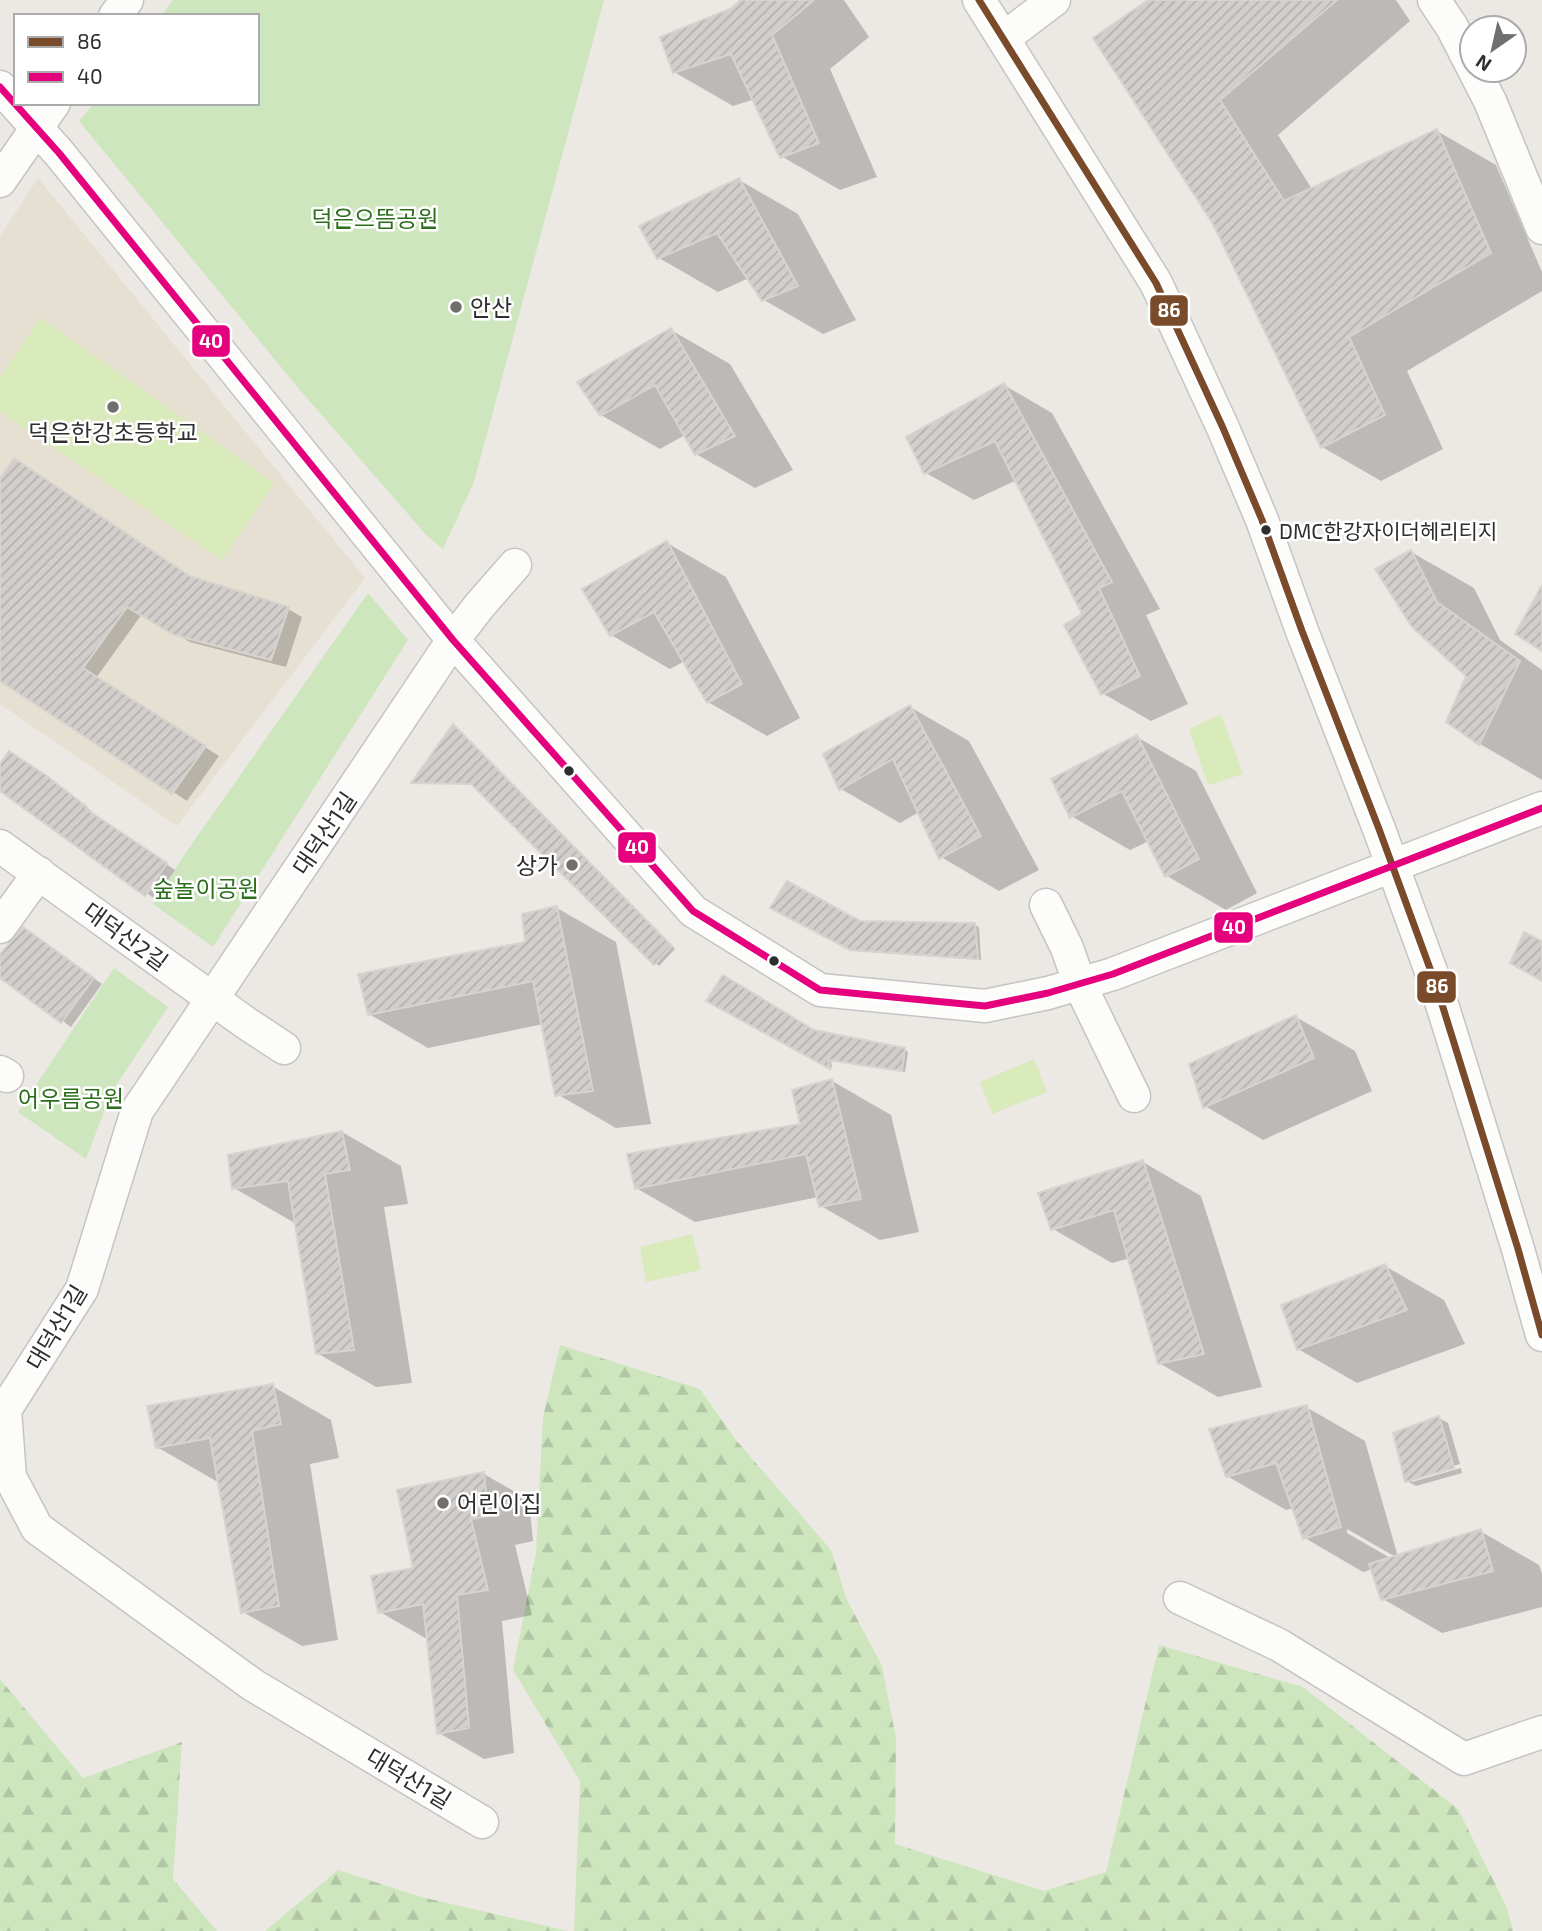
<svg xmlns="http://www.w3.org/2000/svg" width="1542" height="1931" font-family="'Exo 2','Noto Sans KR',sans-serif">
<defs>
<pattern id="forest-firs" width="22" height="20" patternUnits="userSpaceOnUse" patternTransform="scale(1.75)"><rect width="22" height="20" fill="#cee6be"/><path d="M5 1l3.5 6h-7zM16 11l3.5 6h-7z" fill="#b1c6a4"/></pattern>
<pattern id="building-hatch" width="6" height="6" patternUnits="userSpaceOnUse" patternTransform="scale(1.75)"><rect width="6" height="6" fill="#d1cecb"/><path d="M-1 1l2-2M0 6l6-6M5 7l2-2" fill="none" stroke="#b4b1af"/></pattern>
</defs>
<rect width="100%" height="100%" fill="#ece8e4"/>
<polygon fill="#e6e0d3" points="38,178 365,578 177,826 0,704 0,236"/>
<g fill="url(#forest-firs)">
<polygon points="560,1345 700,1389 736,1440 831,1550 847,1600 882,1666 896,1738 895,1844 1044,1891 1106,1872 1159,1645 1303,1687 1458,1809 1507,1908 1513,1931 574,1931 580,1781 513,1670 536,1553 543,1417"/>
<polygon points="0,1679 83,1778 182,1742 173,1879 217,1931 0,1931"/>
<polygon points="338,1870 421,1897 568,1931 265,1931"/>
</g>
<g fill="#cee6be">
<polygon points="173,0 604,0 474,482 443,549 427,536 299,389 79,121 94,103 257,103 257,16 161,16"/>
<polygon points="368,593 408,640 213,947 153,904 187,851"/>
<polygon points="114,968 168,1007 111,1093 86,1159 18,1112"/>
</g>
<g fill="#d9eabb">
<polygon points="41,318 274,483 222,560 0,412 0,377"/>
<polygon points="1221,714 1243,774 1208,785 1189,729"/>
<polygon points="1034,1059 1047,1092 992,1114 980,1082"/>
<polygon points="692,1234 701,1270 646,1282 640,1247"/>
</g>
<g fill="#0003" fill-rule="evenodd">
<polygon points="744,0 844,0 869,37 830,69 877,177 840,190 781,156 755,99 733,106 674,72"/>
<polygon points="1151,0 1396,0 1410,21 1278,135 1312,189 1437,131 1496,165 1542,272 1542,291 1407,371 1443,449 1381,481 1322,447"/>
<polygon points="739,180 798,214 856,320 823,334 764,300 749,278 718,292 659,258"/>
<polygon points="671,330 730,364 793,470 755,488 696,454 685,435 660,449 601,415"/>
<polygon points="1004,385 1052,413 1160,609 1146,615 1188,704 1151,721 1102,693 1084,615 1017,480 974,500 926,473"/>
<polygon points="0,482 193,579 288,609 302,617 286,667 190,642 142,614 96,678 219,756 187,801 0,679"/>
<polygon points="667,543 726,577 800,718 767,736 708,702 685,661 670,669 611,635"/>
<polygon points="1411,552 1474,588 1500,640 1542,670 1542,780 1480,744 1448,721 1468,676"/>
<polygon points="910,707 969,741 1039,870 999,891 941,857 919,812 900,823 841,789 825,754"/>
<polygon points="453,726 675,949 659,966 475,785 414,782"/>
<polygon points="1137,737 1196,771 1257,893 1226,910 1167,876 1149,841 1130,850 1071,816"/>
<polygon points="0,767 56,783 95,814 94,815 175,870 155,899 0,789"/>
<polygon points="772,907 859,923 975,925 979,927 981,960 856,951"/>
<polygon points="557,908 616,942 651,1124 616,1128 557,1094 543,1024 428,1048 369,1014 527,943"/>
<polygon points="32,935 102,984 71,1027 0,976 0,957"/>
<polygon points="708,1001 813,1031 904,1049 908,1052 905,1072 831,1061 832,1068"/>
<polygon points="1296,1017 1355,1051 1372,1091 1263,1140 1205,1106"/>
<polygon points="832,1081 891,1115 919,1232 880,1240 821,1206 818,1197 695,1222 636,1188 802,1125"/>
<polygon points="342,1132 401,1166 408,1204 384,1207 412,1383 376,1387 317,1353 297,1221 293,1222 234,1188"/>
<polygon points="1143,1162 1201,1196 1262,1387 1218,1397 1159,1363 1130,1258 1112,1263 1053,1229"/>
<polygon points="1385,1266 1444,1300 1465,1344 1357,1383 1298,1349"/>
<polygon points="272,1386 331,1420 339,1458 310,1464 338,1640 302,1646 243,1612 219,1480 216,1481 157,1447"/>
<path d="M1306,1407L1365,1441L1398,1557L1480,1531L1539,1565L1542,1574V1607L1442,1633L1383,1599L1373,1569L1363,1572L1305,1538L1294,1508L1286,1510L1227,1476ZM1347,1529L1401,1560L1399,1563L1347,1533Z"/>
<polygon points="1439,1418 1448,1423 1460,1464 1412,1478 1412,1482 1461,1468 1462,1473 1416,1486 1407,1481"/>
<polygon points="484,1474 529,1500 533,1541 515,1545 532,1615 502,1621 514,1753 484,1759 439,1733 429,1637 425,1638 380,1612 416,1569"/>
</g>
<g fill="url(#building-hatch)" stroke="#d7d4d0" stroke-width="2">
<polygon points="741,0 814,0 772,35 819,143 780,158 731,54 673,73 660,37 730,9"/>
<polygon points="1148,0 1337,0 1220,100 1284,201 1437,129 1491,253 1349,337 1385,415 1321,448 1213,224 1093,38"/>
<polygon points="739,178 798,286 762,301 717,233 657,259 639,226"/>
<polygon points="671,328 735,436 695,455 655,385 600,416 577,382"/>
<polygon points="1004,383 1112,582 1099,588 1140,676 1101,695 1064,625 1082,614 995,441 924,474 906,437"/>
<polygon points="14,458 190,576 289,607 271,660 174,635 127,607 83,668 206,746 172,794 0,681 0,479"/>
<polygon points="667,541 742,684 707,703 654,612 610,636 582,589"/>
<polygon points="1411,550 1437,602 1520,661 1479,745 1446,722 1466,676 1412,627 1375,569"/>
<polygon points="1542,585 1542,651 1515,634"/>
<polygon points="910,705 981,836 939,859 893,759 839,790 823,754"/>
<polygon points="453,724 672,946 654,965 471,784 411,783"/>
<polygon points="1137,735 1199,859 1165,877 1122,791 1070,818 1051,779"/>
<polygon points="9,751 47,776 87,807 86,809 167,863 145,896 0,791 0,764"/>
<polygon points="787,881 860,921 975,923 978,959 850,950 770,908"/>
<polygon points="557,906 593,1091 555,1096 533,981 368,1015 358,974 525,942 522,914"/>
<polygon points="23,927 94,978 61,1023 0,978 0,954"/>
<polygon points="1524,932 1542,941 1542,981 1510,963"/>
<polygon points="723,975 814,1030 905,1048 902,1071 828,1060 830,1069 706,1001"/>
<polygon points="1296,1015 1314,1058 1203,1108 1189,1064"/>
<polygon points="832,1079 861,1199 819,1207 806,1154 635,1189 627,1154 800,1124 792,1090"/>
<polygon points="342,1131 350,1170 325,1174 354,1350 316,1354 288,1181 232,1189 228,1155"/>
<polygon points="1143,1160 1204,1354 1158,1364 1114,1210 1051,1230 1038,1193"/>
<polygon points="1385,1264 1407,1310 1297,1350 1281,1305"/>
<polygon points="273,1384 281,1424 252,1431 279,1606 241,1613 210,1438 156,1448 147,1406"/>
<polygon points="1307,1405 1341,1527 1303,1539 1276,1463 1226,1477 1209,1429"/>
<polygon points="1439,1416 1454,1468 1405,1482 1393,1433"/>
<polygon points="484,1472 488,1516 471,1519 488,1590 457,1595 469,1728 437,1734 423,1604 378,1613 371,1576 413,1568 397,1490"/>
<polygon points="1481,1529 1493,1571 1381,1600 1369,1564"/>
</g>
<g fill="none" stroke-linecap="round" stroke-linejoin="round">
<defs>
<g id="minor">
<polyline points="979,0 1156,283 1223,428 1262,520 1302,631 1379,829 1436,985 1518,1249 1542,1335"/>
<polyline points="1434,0 1452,27 1472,66"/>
<polyline points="115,16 127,0"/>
<polyline points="1004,38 1054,0"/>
<polyline points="1474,70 1490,101 1542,228"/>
<polyline points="0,87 59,153 453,640 693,911 820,990 985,1006 1048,993 1113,974 1542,808"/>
<polyline points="0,181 54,103"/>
<polyline points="0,846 246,1023 284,1048"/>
<polyline points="1046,905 1067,948 1080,985 1134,1096"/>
<polyline points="0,927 39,873"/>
<polyline points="0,1072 7,1076"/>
<polyline points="1180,1598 1279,1645 1464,1759 1542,1732"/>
<polyline points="482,1822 253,1685 37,1528 10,1477 5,1410 82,1289 137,1111 453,640 480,605 515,565"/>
</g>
</defs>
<use href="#minor" stroke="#c5c4c5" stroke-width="35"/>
<use href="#minor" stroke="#fcfcfb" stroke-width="32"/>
<defs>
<polyline id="bus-1" points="979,0 1156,283 1223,428 1262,520 1302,631 1379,829 1436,985 1518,1249 1542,1335"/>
<polyline id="bus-2" points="0,87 59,153 453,640 693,911 820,990 985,1006 1048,993 1113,974 1542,808"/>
</defs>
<use href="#bus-1" stroke="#fff" stroke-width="12"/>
<use href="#bus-2" stroke="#fff" stroke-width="12"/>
<use href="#bus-1" stroke="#7a4b2a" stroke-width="7"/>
<use href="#bus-2" stroke="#e5007d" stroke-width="7"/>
</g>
<g fill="#706f6e" stroke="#fff" stroke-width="2.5">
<circle cx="456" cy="307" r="7"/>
<circle cx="113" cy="407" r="7"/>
<circle cx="572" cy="865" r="7"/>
<circle cx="443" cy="1503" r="7"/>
</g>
<g fill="#2e2e2e" stroke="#fff" stroke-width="2.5">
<circle cx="1266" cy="530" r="6"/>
<circle cx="569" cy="771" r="6"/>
<circle cx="774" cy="961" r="6"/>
</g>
<g text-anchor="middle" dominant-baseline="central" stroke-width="5" stroke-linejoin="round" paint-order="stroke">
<g font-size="21" fill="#2e2e2e" stroke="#fff" text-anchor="start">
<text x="1279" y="530">DMC한강자이더헤리티지</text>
</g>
<g font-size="23" fill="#2c6e1b" stroke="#fff">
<text x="375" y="218">덕은으뜸공원</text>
<text x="206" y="888">숲놀이공원</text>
<text x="71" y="1098">어우름공원</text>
</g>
<g font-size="23" fill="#2e2e2e" stroke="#fff" text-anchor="start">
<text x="470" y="307">안산</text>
<text x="113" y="432" text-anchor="middle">덕은한강초등학교</text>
<text x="558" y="865" text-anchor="end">상가</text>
<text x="457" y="1503">어린이집</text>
</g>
<g font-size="23" fill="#2e2e2e" stroke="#fff">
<text transform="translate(324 833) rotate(-56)">대덕산1길</text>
<text transform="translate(126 936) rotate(36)">대덕산2길</text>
<text transform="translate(56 1327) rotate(-59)">대덕산1길</text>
<text transform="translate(409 1778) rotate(31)">대덕산1길</text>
</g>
</g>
<g stroke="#fff" stroke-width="2.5">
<rect x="1149" y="294" width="40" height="33" rx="7" fill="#7a4b2a"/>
<rect x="191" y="324" width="40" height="34" rx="7" fill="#e5007d"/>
<rect x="617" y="831" width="40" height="33" rx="7" fill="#e5007d"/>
<rect x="1213" y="911" width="41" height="33" rx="7" fill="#e5007d"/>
<rect x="1416" y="970" width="41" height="34" rx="7" fill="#7a4b2a"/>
</g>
<g font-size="19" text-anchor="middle" font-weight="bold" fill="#fff">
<text x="1169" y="317">86</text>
<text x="211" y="348">40</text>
<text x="637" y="854">40</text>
<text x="1234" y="934">40</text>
<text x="1437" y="993">86</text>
</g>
<rect x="14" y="14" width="245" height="91" fill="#ffffff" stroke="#ababab" stroke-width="2"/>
<rect x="28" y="37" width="35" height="10" fill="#7a4b2a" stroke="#ababab" stroke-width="2"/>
<text x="77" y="49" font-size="21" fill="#2e2e2e">86</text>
<rect x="28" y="72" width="35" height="10" fill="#e5007d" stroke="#ababab" stroke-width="2"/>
<text x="77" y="84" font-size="21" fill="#2e2e2e">40</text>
<g transform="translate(1493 49) rotate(214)"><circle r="33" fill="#ffffff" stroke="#ababab" stroke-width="2"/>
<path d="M0-5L12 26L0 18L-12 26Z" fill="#706f6e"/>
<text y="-10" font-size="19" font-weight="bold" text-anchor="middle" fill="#2e2e2e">N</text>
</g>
</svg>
